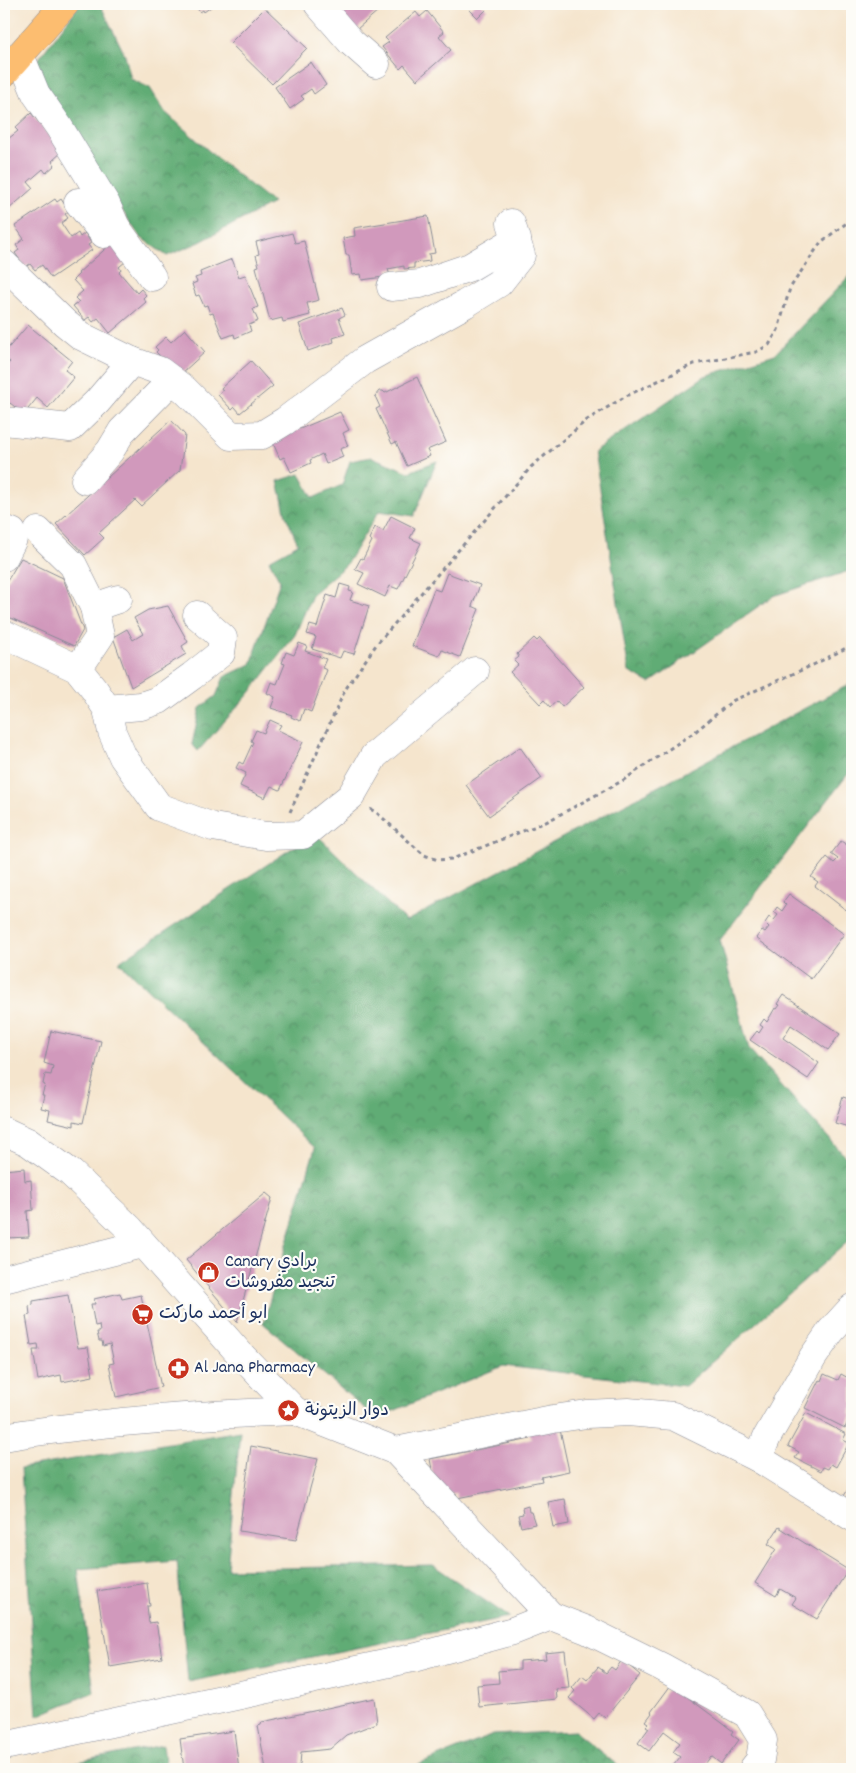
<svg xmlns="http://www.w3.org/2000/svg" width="856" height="1773" font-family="Dekko,'Playpen Sans Arabic',sans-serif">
<defs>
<pattern id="forest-crowns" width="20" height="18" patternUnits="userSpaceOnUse" patternTransform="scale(1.25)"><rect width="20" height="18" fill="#61ac75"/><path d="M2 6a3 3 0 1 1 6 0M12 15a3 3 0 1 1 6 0" fill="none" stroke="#4f8c63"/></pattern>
</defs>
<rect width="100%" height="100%" fill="#fdfcf7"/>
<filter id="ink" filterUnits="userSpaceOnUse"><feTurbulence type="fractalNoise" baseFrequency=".02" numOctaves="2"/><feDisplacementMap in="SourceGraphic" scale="10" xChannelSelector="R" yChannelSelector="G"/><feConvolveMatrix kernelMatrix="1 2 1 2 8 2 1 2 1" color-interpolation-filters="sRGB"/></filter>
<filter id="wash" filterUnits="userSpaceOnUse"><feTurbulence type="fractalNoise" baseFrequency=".0096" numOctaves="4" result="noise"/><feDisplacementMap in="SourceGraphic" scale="20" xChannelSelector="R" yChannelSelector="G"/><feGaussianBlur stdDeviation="1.12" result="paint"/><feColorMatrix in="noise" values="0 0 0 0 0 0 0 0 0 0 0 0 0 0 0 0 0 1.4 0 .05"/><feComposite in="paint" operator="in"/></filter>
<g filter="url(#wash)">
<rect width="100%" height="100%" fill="#f5e5cd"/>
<g fill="url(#forest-crowns)" stroke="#3e6e6a">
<polygon points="80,4 100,4 125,55 131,79 150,88 165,112 217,158 273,203 200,242 167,256 140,237 103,182 34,65"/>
<polygon points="852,273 852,570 773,596 650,683 629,672 594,451 705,376 775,354"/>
<polygon points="372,457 409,472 437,461 414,516 379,511 346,565 313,593 295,635 249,694 198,751 192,744 200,708 216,696 224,677 251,664 280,581 269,560 298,544 286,516 278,481 300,474 313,498 342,485 350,461"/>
<polygon points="852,683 852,769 720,940 749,1049 852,1164 852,1238 685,1386 503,1366 376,1418 263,1323 315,1148 119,962 315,833 406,921"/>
<polygon points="240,1431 227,1569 433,1565 509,1617 188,1682 177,1561 78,1569 94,1692 37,1716 21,1468"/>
<polygon points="575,1731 622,1769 408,1769 493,1735"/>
<polygon points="163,1745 166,1769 42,1769"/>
</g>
<g id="blocks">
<g fill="#d199bc">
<polygon points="193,4 215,4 204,12 203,10 200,12"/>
<polygon points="323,4 386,4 350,35"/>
<polygon points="475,4 481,4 487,9 478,18 469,9"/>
<polygon points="265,8 307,48 272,84 230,43"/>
<polygon points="427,11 444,32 439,36 451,50 417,80 404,65 400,69 382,47 389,42 385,38 416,12 420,17"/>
<polygon points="311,62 326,85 314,94 311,89 301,96 304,99 290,109 275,87"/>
<polygon points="31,113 63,151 52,161 55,165 46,173 43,169 28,182 33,188 8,210 4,205 4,133 8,139 18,131 15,128"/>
<polygon points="55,199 57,202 61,199 69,211 65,214 68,218 61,223 71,238 78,233 80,237 85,233 91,243 88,245 92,250 51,278 42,265 35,270 30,264 25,267 15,253 19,250 16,245 24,239 15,226"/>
<polygon points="428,216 435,253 429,254 430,261 414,263 414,268 404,269 404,266 388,269 390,276 362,280 361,274 352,275 349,255 346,255 343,238 355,236 354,228"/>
<polygon points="292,233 295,243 304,241 319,300 307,303 310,315 283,322 282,318 270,321 256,267 259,266 256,255 259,254 256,242"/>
<polygon points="111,244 126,261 119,267 121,270 119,272 137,293 141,289 146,295 143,298 146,302 110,333 98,318 93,322 89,317 85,320 73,306 79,302 75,298 83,291 73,280 79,274 78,273"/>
<polygon points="232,259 239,277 245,275 258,307 253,309 258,321 249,325 251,331 235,338 234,334 223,338 213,313 210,314 207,305 204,306 199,295 196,296 192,284 197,282 195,278 201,276 200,272"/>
<polygon points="342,308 345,315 339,318 345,334 333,338 334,342 308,351 299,324"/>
<polygon points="28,325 72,361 65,370 74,377 48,408 37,398 24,414 10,403 6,408 4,406 4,360 8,364 10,362 4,357 4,353"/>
<polygon points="185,329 205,352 182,373 172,363 170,364 164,357 162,358 156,352 158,350 155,347 166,337 171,342"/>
<polygon points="251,361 273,386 240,413 235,407 232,410 218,395 223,391 221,388"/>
<polygon points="417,377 446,442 427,450 430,456 407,466 396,442 392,444 376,409 380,407 375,396 379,391 383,391 385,393"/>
<polygon points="340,412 349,430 343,433 348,446 340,449 343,457 326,464 322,454 310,460 311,463 291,472 284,457 280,459 273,443 288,434"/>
<polygon points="171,420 185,435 180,470 141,506 135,500 99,533 104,538 85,555 56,524"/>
<polygon points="391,516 415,528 410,538 421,543 398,589 390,586 385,597 358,584 364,573 355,569 361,558 363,559 372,541 369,539 375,527 383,531"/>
<polygon points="21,558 63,578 83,630 74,646 4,615 4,586"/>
<polygon points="447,573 480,585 472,606 479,609 460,657 442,650 439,656 412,646 434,589 440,591"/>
<polygon points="340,584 350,587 349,591 353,592 350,600 369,606 354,654 343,651 340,658 312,649 316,637 307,634 310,625 317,627 327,595 336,598"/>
<polygon points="168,606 188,642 182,646 186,654 131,687 113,637 127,629 133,640 143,634 134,618 148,610"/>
<polygon points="534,638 537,641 540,638 584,687 562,707 557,701 550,707 544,700 540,704 510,672 518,665 514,661 519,657 517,654"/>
<polygon points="299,643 307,646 305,651 326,659 322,668 327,670 311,712 304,709 300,721 291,717 292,715 271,708 275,697 267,693 271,682 277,684 285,664 282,663 286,652 294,655"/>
<polygon points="270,720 281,725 278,730 303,742 280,790 271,786 265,798 240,786 246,773 236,768 239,762 243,764 253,742 251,741 256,730 264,733"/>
<polygon points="520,747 542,778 489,816 466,785"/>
<polygon points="841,841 850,847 852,845 852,908 849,905 846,910 815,886 818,882 811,877 827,857 834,863 838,859 831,854"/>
<polygon points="789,894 844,934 811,979 756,938 762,930 765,932 769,927 765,923 769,917 774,920 778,915 774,912 777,907 782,911 786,905 783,902"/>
<polygon points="783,995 840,1034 828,1050 791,1025 783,1038 819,1063 808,1079 750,1040 757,1031 759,1033 763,1027 760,1025 764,1019 767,1022 775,1008 777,1009 780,1005 777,1004"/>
<polygon points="51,1031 101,1041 83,1123 74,1121 74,1126 48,1120 50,1110 41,1108 44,1095 42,1095 45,1085 43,1084 45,1074 51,1075 53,1066 44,1063"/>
<polygon points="843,1097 852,1100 852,1128 835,1123"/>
<polygon points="24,1168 25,1181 31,1180 33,1210 27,1211 29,1237 6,1238 6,1235 4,1235 4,1170"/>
<polygon points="266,1193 272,1198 237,1322 186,1260"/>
<polygon points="120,1293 122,1299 141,1295 161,1387 116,1397 109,1364 114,1363 110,1344 103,1346 102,1341 99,1341 97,1332 100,1332 99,1325 95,1326 91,1304 95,1304 94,1299"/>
<polygon points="68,1295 78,1348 88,1347 93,1376 62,1382 61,1375 38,1380 33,1350 39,1350 38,1344 31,1345 26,1316 30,1315 29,1306 33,1305 33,1301"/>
<polygon points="824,1374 838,1380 841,1374 852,1380 852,1407 849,1414 851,1415 845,1428 805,1408 819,1380 821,1381"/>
<polygon points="806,1413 846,1434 843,1440 849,1443 836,1467 831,1464 828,1469 823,1467 821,1471 795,1458 799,1452 788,1446"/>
<polygon points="559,1425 569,1471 541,1477 542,1481 457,1498 456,1493 446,1495 436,1490 430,1459 531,1439 529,1431"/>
<polygon points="251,1446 318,1459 296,1540 239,1531"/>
<polygon points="852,1482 852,1501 844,1496"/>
<polygon points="565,1499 569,1524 553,1527 548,1502"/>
<polygon points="528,1506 529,1512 531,1512 535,1524 521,1527 518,1515 523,1514 522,1508"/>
<polygon points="779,1527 848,1570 817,1619 792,1604 796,1598 780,1589 776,1596 755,1583 776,1549 768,1544"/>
<polygon points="147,1583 150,1606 147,1606 149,1623 156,1622 162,1658 110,1667 97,1591"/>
<polygon points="565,1651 569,1688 556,1689 557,1699 479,1707 477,1685 499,1683 498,1671 520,1669 520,1661 546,1659 545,1653"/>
<polygon points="622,1660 640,1675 605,1718 599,1713 594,1719 569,1698 575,1691 572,1688 582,1676 587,1680 598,1667 606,1673 611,1667 615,1670"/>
<polygon points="671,1685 733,1731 731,1734 739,1740 721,1764 711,1756 703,1767 706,1769 677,1769 673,1766 680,1757 673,1752 680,1743 664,1731 649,1751 638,1743 649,1728 646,1726 649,1723 646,1721 652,1713 651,1712"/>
<polygon points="374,1698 377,1723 346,1735 330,1749 301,1752 300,1765 290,1769 266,1769 258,1726 261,1725 262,1722"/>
<polygon points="234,1731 239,1769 184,1769 180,1739"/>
</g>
</g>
</g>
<g filter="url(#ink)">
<use href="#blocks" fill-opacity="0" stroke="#888a96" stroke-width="1"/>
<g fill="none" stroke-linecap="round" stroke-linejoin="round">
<defs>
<g id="minor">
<polyline points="318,4 351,42 376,64"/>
<polyline points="20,55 36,94 59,127 106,204 116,227 152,277"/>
<polyline points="78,202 104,234 116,227"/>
<polyline points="4,264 65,323 81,336 132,361 160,371 185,390 231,436 262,435 285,421 365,360 465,304 499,283 521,255 511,223"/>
<polyline points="391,287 420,284 470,267 517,239"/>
<polyline points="4,421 70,428 97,402 132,361"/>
<polyline points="85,480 110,451 122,431 172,380"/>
<polyline points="4,529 12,532 13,539 4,557"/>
<polyline points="38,531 73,565 94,607 100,636 78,669"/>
<polyline points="94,607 118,599"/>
<polyline points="4,634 78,669 94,689 107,709 112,732 123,757 159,807 213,827 266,836 303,835 351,796 374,756 475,671"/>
<polyline points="107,709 141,706 159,700 192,676 221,653 223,638 197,615"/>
<polyline points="4,1131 28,1142 71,1173 130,1229 239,1353 295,1411 396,1451 551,1616"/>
<polyline points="4,1279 142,1244"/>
<path d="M4,1437C43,1430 83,1426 122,1422C180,1417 237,1413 295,1411"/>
<polyline points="396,1451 553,1419 587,1414 628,1412 673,1416 758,1458 852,1517"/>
<polyline points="758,1458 767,1437 813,1357 831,1331 852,1308"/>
<polyline points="4,1746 417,1657 513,1631 551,1616 587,1630 662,1667 747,1714 763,1740 760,1760 753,1769"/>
</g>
<polyline id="major" points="4,73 65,4"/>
</defs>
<use href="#minor" stroke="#888a96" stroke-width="29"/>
<use href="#major" stroke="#888a96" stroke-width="29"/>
<g stroke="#888a96" stroke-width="3" stroke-dasharray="4 4" stroke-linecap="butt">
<polyline points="370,809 376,812 424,855 438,860 452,859 546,822 622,781 696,731 732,701 815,664 852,645"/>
<polyline points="290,812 345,690 376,645 531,467 587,420 626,396 694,364 756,352 769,345 778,330 790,288 821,242 852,219"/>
</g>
<use href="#minor" stroke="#fff" stroke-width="28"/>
<use href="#major" stroke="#fcbd6f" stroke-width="28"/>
</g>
</g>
<defs>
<symbol id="shop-disc" viewBox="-11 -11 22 22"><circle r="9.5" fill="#c8321e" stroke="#fdfcf7"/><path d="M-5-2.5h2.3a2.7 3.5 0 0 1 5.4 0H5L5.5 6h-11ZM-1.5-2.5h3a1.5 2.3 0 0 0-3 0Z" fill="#fff"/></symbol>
<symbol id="supermarket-disc" viewBox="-11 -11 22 22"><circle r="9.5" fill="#c8321e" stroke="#fdfcf7"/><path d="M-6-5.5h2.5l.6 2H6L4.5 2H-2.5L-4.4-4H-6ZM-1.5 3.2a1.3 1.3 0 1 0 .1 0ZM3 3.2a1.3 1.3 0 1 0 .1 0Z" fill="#fff"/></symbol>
<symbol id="pharmacy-disc" viewBox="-11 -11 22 22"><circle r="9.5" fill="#c8321e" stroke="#fdfcf7"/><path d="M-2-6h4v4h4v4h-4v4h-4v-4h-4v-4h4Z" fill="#fff"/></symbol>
<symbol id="sight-disc" viewBox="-11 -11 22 22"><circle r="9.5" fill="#c8321e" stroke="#fdfcf7"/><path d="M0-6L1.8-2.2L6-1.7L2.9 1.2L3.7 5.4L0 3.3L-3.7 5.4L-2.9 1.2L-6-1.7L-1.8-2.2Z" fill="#fff"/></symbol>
</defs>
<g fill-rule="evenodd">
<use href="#shop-disc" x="196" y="1260" width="25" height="25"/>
<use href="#supermarket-disc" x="130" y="1302" width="25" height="25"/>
<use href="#pharmacy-disc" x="166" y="1356" width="25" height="25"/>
<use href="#sight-disc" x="276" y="1398" width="25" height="25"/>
</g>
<g text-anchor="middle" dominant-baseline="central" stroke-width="4.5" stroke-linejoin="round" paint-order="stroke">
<g font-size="18" fill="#1b2f5e" stroke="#fdfcf7" text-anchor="start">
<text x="225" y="1262">Canary برادي<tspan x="225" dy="21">تنجيد مفروشات</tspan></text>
<text x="159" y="1314">ابو أحمد ماركت</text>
<text x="194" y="1368">Al Jana Pharmacy</text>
<text x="305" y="1411">دوار الزيتونة</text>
</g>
</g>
<rect width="856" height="1773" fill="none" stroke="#fdfcf7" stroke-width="20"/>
</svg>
